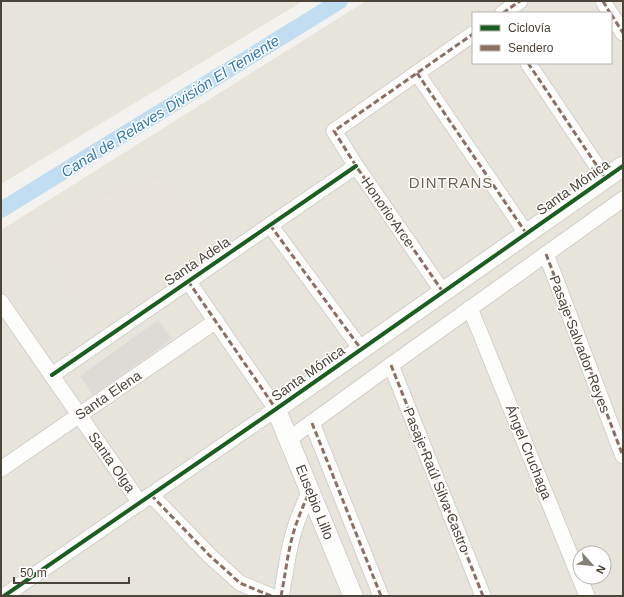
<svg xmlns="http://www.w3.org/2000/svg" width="624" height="597" font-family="Helvetica,sans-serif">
<rect width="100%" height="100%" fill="#f4f2ee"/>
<g fill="#e7e4dc" fill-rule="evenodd">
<polygon points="1,1 303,1 1,184"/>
<path d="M366,1H623V596H1V230ZM473,13H611V63H473ZM580,553H604V577H580Z"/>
</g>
<polygon fill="#eae5da" points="159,179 210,246 98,329 49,231 100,198"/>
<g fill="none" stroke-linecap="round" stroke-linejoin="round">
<polyline stroke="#c0ddf1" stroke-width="16" points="1,210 340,1"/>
</g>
<polygon fill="#dedbd6" points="158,320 172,339 93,395 80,376"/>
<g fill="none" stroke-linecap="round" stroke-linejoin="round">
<defs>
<g id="minor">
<polyline points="603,1 610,13"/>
<polyline points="503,13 520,1"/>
<polyline points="611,14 623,33"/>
<polyline points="528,63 605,178"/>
<polyline points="417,73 526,233"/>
<polyline points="270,225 361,349"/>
<polyline points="546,254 623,456"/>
<polyline points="443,292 356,166 334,131 473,34"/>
<polyline points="1,302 140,503"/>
<polyline points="470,308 587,596"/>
<polyline points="391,365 483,596"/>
<polyline points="52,375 356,166"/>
<polyline points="312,423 381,596"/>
<polyline points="289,439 391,365 623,199"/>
<polyline points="1,469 216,321"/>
<polyline points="151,495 210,556 240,583 271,596"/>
<polyline points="4,596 276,409 188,281"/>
<path d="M281,596C285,577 287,557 292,538C296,522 303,506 310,491"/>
</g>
<polyline id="tertiary" points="353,596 276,409 623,166"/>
</defs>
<use href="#minor" stroke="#d2d0cb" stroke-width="17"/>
<use href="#tertiary" stroke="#d2d0cb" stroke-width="21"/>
<use href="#minor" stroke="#fdfdfc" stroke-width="15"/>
<use href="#tertiary" stroke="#fdfdfc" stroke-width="19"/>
<g stroke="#8d6e63" stroke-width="3" stroke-dasharray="6 3" stroke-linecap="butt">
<polyline points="603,1 610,13"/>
<polyline points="503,13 520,1"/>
<polyline points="611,14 623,33"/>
<polyline points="528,63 605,178"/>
<polyline points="417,73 526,233"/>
<polyline points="270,225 361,349"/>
<polyline points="546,254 623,456"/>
<polyline points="188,281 276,409"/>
<polyline points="443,292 356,166 334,131 473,34"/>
<polyline points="391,365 483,596"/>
<polyline points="312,423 381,596"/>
<polyline points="151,495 210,556 240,583 271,596"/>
<path d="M281,596C285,577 287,557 292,538C296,522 303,506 310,491"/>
</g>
<defs>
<g id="cycleway">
<polyline points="52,375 356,166"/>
<polyline points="4,596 276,409 623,166"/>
</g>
</defs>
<use href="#cycleway" stroke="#fff" stroke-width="6"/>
<use href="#cycleway" stroke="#1b5e20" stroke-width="4"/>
</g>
<g text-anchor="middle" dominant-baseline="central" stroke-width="3" stroke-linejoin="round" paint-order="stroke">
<g font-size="14" fill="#4b4439" stroke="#fff">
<text transform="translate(573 187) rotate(-35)">Santa Mónica</text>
<text transform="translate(388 212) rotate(55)">Honorio Arce</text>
<text transform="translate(197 261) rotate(-34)">Santa Adela</text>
<text transform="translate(580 344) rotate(69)">Pasaje Salvador Reyes</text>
<text transform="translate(308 373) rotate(-35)">Santa Mónica</text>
<text transform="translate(108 395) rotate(-34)">Santa Elena</text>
<text transform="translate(529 452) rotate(68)">Ángel Cruchaga</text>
<text transform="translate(112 462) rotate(55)">Santa Olga</text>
<text transform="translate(437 480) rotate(68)">Pasaje Raúl Silva Castro</text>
<text transform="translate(315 502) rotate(68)">Eusebio Lillo</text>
</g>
<g font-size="15" font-style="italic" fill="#2e7ab2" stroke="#fff">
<text transform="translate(170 106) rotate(-32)">Canal de Relaves División El Teniente</text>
</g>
<g font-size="15" letter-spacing="1" fill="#6e6250" stroke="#fff">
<text x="451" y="182">DINTRANS</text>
</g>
</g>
<rect width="624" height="597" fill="none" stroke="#4b4439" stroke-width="4"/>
<rect x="472" y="12" width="140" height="52" fill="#ffffff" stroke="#b7b4b0"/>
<rect x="480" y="25" width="20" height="6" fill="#1b5e20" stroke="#b7b4b0"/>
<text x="508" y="32" font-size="12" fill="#4b4439">Ciclovía</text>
<rect x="480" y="45" width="20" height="6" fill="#8d6e63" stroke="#b7b4b0"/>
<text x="508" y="52" font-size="12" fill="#4b4439">Sendero</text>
<g transform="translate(592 565) rotate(117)"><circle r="19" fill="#ffffff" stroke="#b7b4b0"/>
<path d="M0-3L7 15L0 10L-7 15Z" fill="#868178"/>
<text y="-6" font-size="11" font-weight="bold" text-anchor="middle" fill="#4b4439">N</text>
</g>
<path d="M14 577v6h115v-6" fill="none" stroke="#4b4439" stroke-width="2"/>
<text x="20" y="577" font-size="12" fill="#4b4439" stroke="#ffffff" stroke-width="3" paint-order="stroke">50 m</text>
</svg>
